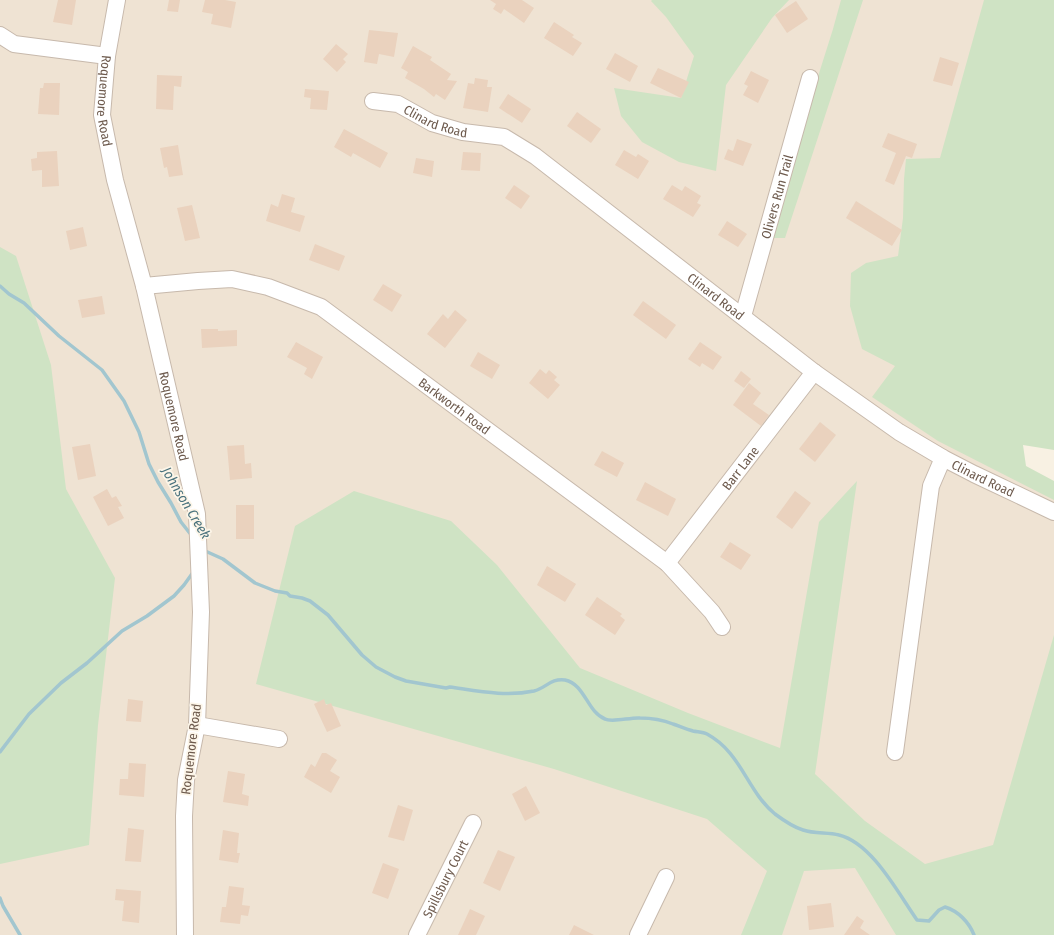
<svg xmlns="http://www.w3.org/2000/svg" width="1054" height="935" font-family="'Fira Sans Condensed',sans-serif">
<rect width="100%" height="100%" fill="#f8f1e3"/>
<polygon fill="#efe3d3" points="0,0 1054,0 900,410 1054,491 1054,935 0,935"/>
<g fill="#cfe3c4">
<polygon points="652,0 789,0 772,18 726,85 716,171 679,162 642,142 621,116 614,88 681,98 694,56 666,17 651,1"/>
<polygon points="841,0 863,0 785,238 767,238 833,29"/>
<polygon points="984,0 1054,0 1054,450 1023,445 1026,466 1054,481 1054,500 938,441 872,397 895,366 862,349 850,306 851,273 866,263 898,256 903,218 904,179 906,159 940,158"/>
<polygon points="0,247 16,256 51,365 66,489 115,578 98,725 89,845 0,864"/>
<polygon points="857,481 815,774 865,821 925,864 993,845 1054,635 1054,935 896,935 855,868 804,871 782,935 741,935 767,871 707,819 554,769 256,684 295,526 354,491 451,521 497,565 580,668 688,713 780,748 819,522"/>
</g>
<g fill="none" stroke-linecap="round" stroke-linejoin="round">
<g stroke="#a2c6cf" stroke-width="3.5">
<polyline points="0,286 9,294 24,303 59,336 102,370 124,401 139,432 149,464 158,482 171,503 181,522 192,536"/>
<path d="M203,550L223,559L255,583L275,591L287,593L290,596L302,598L310,601L328,615L362,655L376,667L395,677L406,681L446,688L450,687C478,691 506,697 534,691C546,688 551,678 565,680C585,684 587,712 605,719C612,723 631,717 640,718C651,718 663,720 673,724C679,726 686,729 693,731C697,732 703,732 707,734C742,753 746,790 775,814C783,820 793,827 803,830C815,834 828,832 839,835C872,843 898,893 917,920L929,921L939,910L945,907C958,911 969,922 974,935"/>
<polyline points="0,752 29,714 61,683 87,663 122,631 147,616 174,596 184,585 194,571"/>
<polyline points="0,898 3,906 20,935"/>
</g>
</g>
<g fill="#ead2be">
<polygon points="58,0 76,0 72,25 53,22"/>
<polygon points="169,0 180,0 178,12 167,11"/>
<polygon points="205,0 225,0 236,2 231,28 211,24 213,14 202,12"/>
<polygon points="490,0 522,0 534,8 524,23 504,9 501,14 493,9 496,4"/>
<polygon points="796,1 808,19 787,33 775,15"/>
<polygon points="554,22 574,35 572,37 582,43 573,56 544,38"/>
<polygon points="369,30 398,33 394,57 379,54 377,64 364,62"/>
<polygon points="336,44 348,54 343,59 346,62 337,72 323,59"/>
<polygon points="413,46 432,57 430,60 451,74 447,80 457,81 445,100 436,94 434,97 424,89 405,78 408,72 401,68"/>
<polygon points="615,53 638,66 630,82 606,69"/>
<polygon points="940,57 959,63 952,86 933,81"/>
<polygon points="658,68 689,82 681,98 650,83"/>
<polygon points="751,71 769,80 758,103 743,95 748,86 744,84"/>
<polygon points="157,75 182,76 181,87 174,86 173,110 156,109"/>
<polygon points="475,78 488,80 487,87 492,87 488,112 463,108 468,83 474,84"/>
<polygon points="44,83 60,83 59,115 38,114 40,88 43,88"/>
<polygon points="305,89 329,91 327,110 310,109 311,98 304,97"/>
<polygon points="508,94 531,109 522,123 499,108"/>
<polygon points="577,112 601,129 591,143 567,126"/>
<polygon points="344,129 388,153 380,168 353,153 351,157 334,147"/>
<polygon points="888,133 917,144 912,158 906,156 894,185 885,181 896,153 882,147"/>
<polygon points="737,139 752,144 743,166 724,159 728,149 733,151"/>
<polygon points="178,145 183,175 169,177 167,167 164,168 160,148"/>
<polygon points="624,150 636,157 638,154 649,161 638,179 615,165"/>
<polygon points="57,151 59,186 42,187 42,170 32,171 31,159 37,158 37,152"/>
<polygon points="463,152 481,153 480,171 461,170"/>
<polygon points="416,158 434,161 432,177 413,173"/>
<polygon points="514,185 530,196 521,209 505,198"/>
<polygon points="672,185 682,191 685,186 701,196 697,203 701,205 693,217 663,199"/>
<polygon points="282,194 295,198 291,212 305,216 300,232 266,221 271,204 278,207"/>
<polygon points="856,201 902,230 892,246 846,218"/>
<polygon points="192,205 200,238 185,241 177,208"/>
<polygon points="727,221 747,234 738,247 718,235"/>
<polygon points="83,227 87,246 70,250 66,231"/>
<polygon points="315,244 345,256 339,271 309,260"/>
<polygon points="383,284 402,295 392,312 373,300"/>
<polygon points="102,296 105,314 82,318 78,300"/>
<polygon points="643,301 676,325 666,339 633,315"/>
<polygon points="455,310 467,320 445,348 427,334 443,314 448,319"/>
<polygon points="201,329 218,329 218,331 237,330 237,346 202,348"/>
<polygon points="296,342 323,357 312,379 304,374 307,368 287,357"/>
<polygon points="700,342 722,357 713,370 702,363 700,367 688,359"/>
<polygon points="478,352 500,365 492,379 470,366"/>
<polygon points="540,369 546,374 549,370 557,377 554,380 560,385 548,399 529,383"/>
<polygon points="741,371 751,379 744,388 734,381"/>
<polygon points="749,383 761,393 753,404 769,415 761,426 733,405"/>
<polygon points="820,422 836,435 815,462 799,449"/>
<polygon points="90,444 96,476 78,480 72,447"/>
<polygon points="244,445 245,464 251,463 252,478 230,480 227,446"/>
<polygon points="602,451 624,463 617,477 594,465"/>
<polygon points="645,482 676,499 668,516 636,500"/>
<polygon points="107,489 112,498 116,496 122,506 118,507 124,518 108,526 93,497"/>
<polygon points="795,491 811,503 792,529 776,517"/>
<rect x="236" y="505" width="18" height="34"/>
<polygon points="730,542 751,555 741,570 720,557"/>
<polygon points="547,566 576,584 565,602 537,585"/>
<polygon points="597,597 622,614 620,616 625,620 615,635 585,615"/>
<polygon points="128,699 143,701 141,722 126,721"/>
<polygon points="324,699 326,705 331,703 341,726 327,732 314,704"/>
<polygon points="322,753 326,753 337,760 330,771 340,777 331,793 304,777 311,764 315,767"/>
<polygon points="129,763 146,764 144,797 119,795 120,779 128,779"/>
<polygon points="228,771 245,774 242,794 249,796 248,806 223,802"/>
<polygon points="526,786 540,813 525,821 512,794"/>
<polygon points="398,805 413,810 404,841 388,837"/>
<polygon points="128,828 144,830 141,862 125,861"/>
<polygon points="223,830 239,833 237,853 240,853 238,863 219,860"/>
<polygon points="498,850 515,857 500,891 483,883"/>
<polygon points="383,863 399,869 388,899 372,893"/>
<polygon points="229,886 244,888 242,905 250,906 248,916 241,915 240,924 220,922 222,907 226,907"/>
<polygon points="116,889 141,891 139,923 122,921 124,901 115,900"/>
<polygon points="831,903 834,927 809,930 807,906"/>
<polygon points="470,909 485,916 476,935 458,935"/>
<polygon points="857,916 864,921 860,928 870,935 844,935"/>
<polygon points="574,925 594,935 569,935"/>
</g>
<g fill="none" stroke-linecap="round" stroke-linejoin="round">
<defs>
<g id="minor">
<path id="s1" d="M117,0L107,56L102,115L115,180L144,286L197,514L201,612L197,725L186,780L184,816L185,935"/>
<polyline points="0,35 14,44 107,56"/>
<path id="s2" d="M373,101L398,104L432,123L463,132L504,137L535,156L814,372L899,432L943,458L974,474L1054,512"/>
<path id="s3" d="M144,286L198,281L232,279L268,287L321,307L667,563L712,612L722,627"/>
<path id="s4" d="M743,316L810,78"/>
<path id="s5" d="M667,563L814,372"/>
<polyline points="197,725 279,739"/>
<polyline points="895,752 931,486 943,458"/>
<path id="s6" d="M417,935L473,823"/>
<polyline points="638,935 666,877"/>
</g>
</defs>
<use href="#minor" stroke="#c7b9ac" stroke-width="18"/>
<use href="#minor" stroke="#fff" stroke-width="16"/>
</g>
<g text-anchor="middle" dominant-baseline="central" stroke-width="3.5" stroke-linejoin="round" paint-order="stroke">
<g font-size="13" fill="#6d5a4d" stroke="#fcf5e8">
<text stroke="none"><textPath href="#s1" startOffset="102">Roquemore Road</textPath></text>
<text stroke="none"><textPath href="#s2" startOffset="67">Clinard Road</textPath></text>
<text stroke="none"><textPath href="#s4" startOffset="124">Olivers Run Trail</textPath></text>
<text stroke="none"><textPath href="#s2" startOffset="403">Clinard Road</textPath></text>
<text stroke="none"><textPath href="#s3" startOffset="348">Barkworth Road</textPath></text>
<text stroke="none"><textPath href="#s1" startOffset="426">Roquemore Road</textPath></text>
<text stroke="none"><textPath href="#s5" startOffset="120">Barr Lane</textPath></text>
<text stroke="none"><textPath href="#s2" startOffset="727">Clinard Road</textPath></text>
<text transform="translate(191 749) rotate(-83)">Roquemore Road</text>
<text stroke="none"><textPath href="#s6" startOffset="63">Spillsbury Court</textPath></text>
</g>
<g font-size="14" font-style="italic" fill="#4a727d" stroke="#fcf5e8">
<text transform="translate(186 503) rotate(59)">Johnson Creek</text>
</g>
</g>
</svg>
